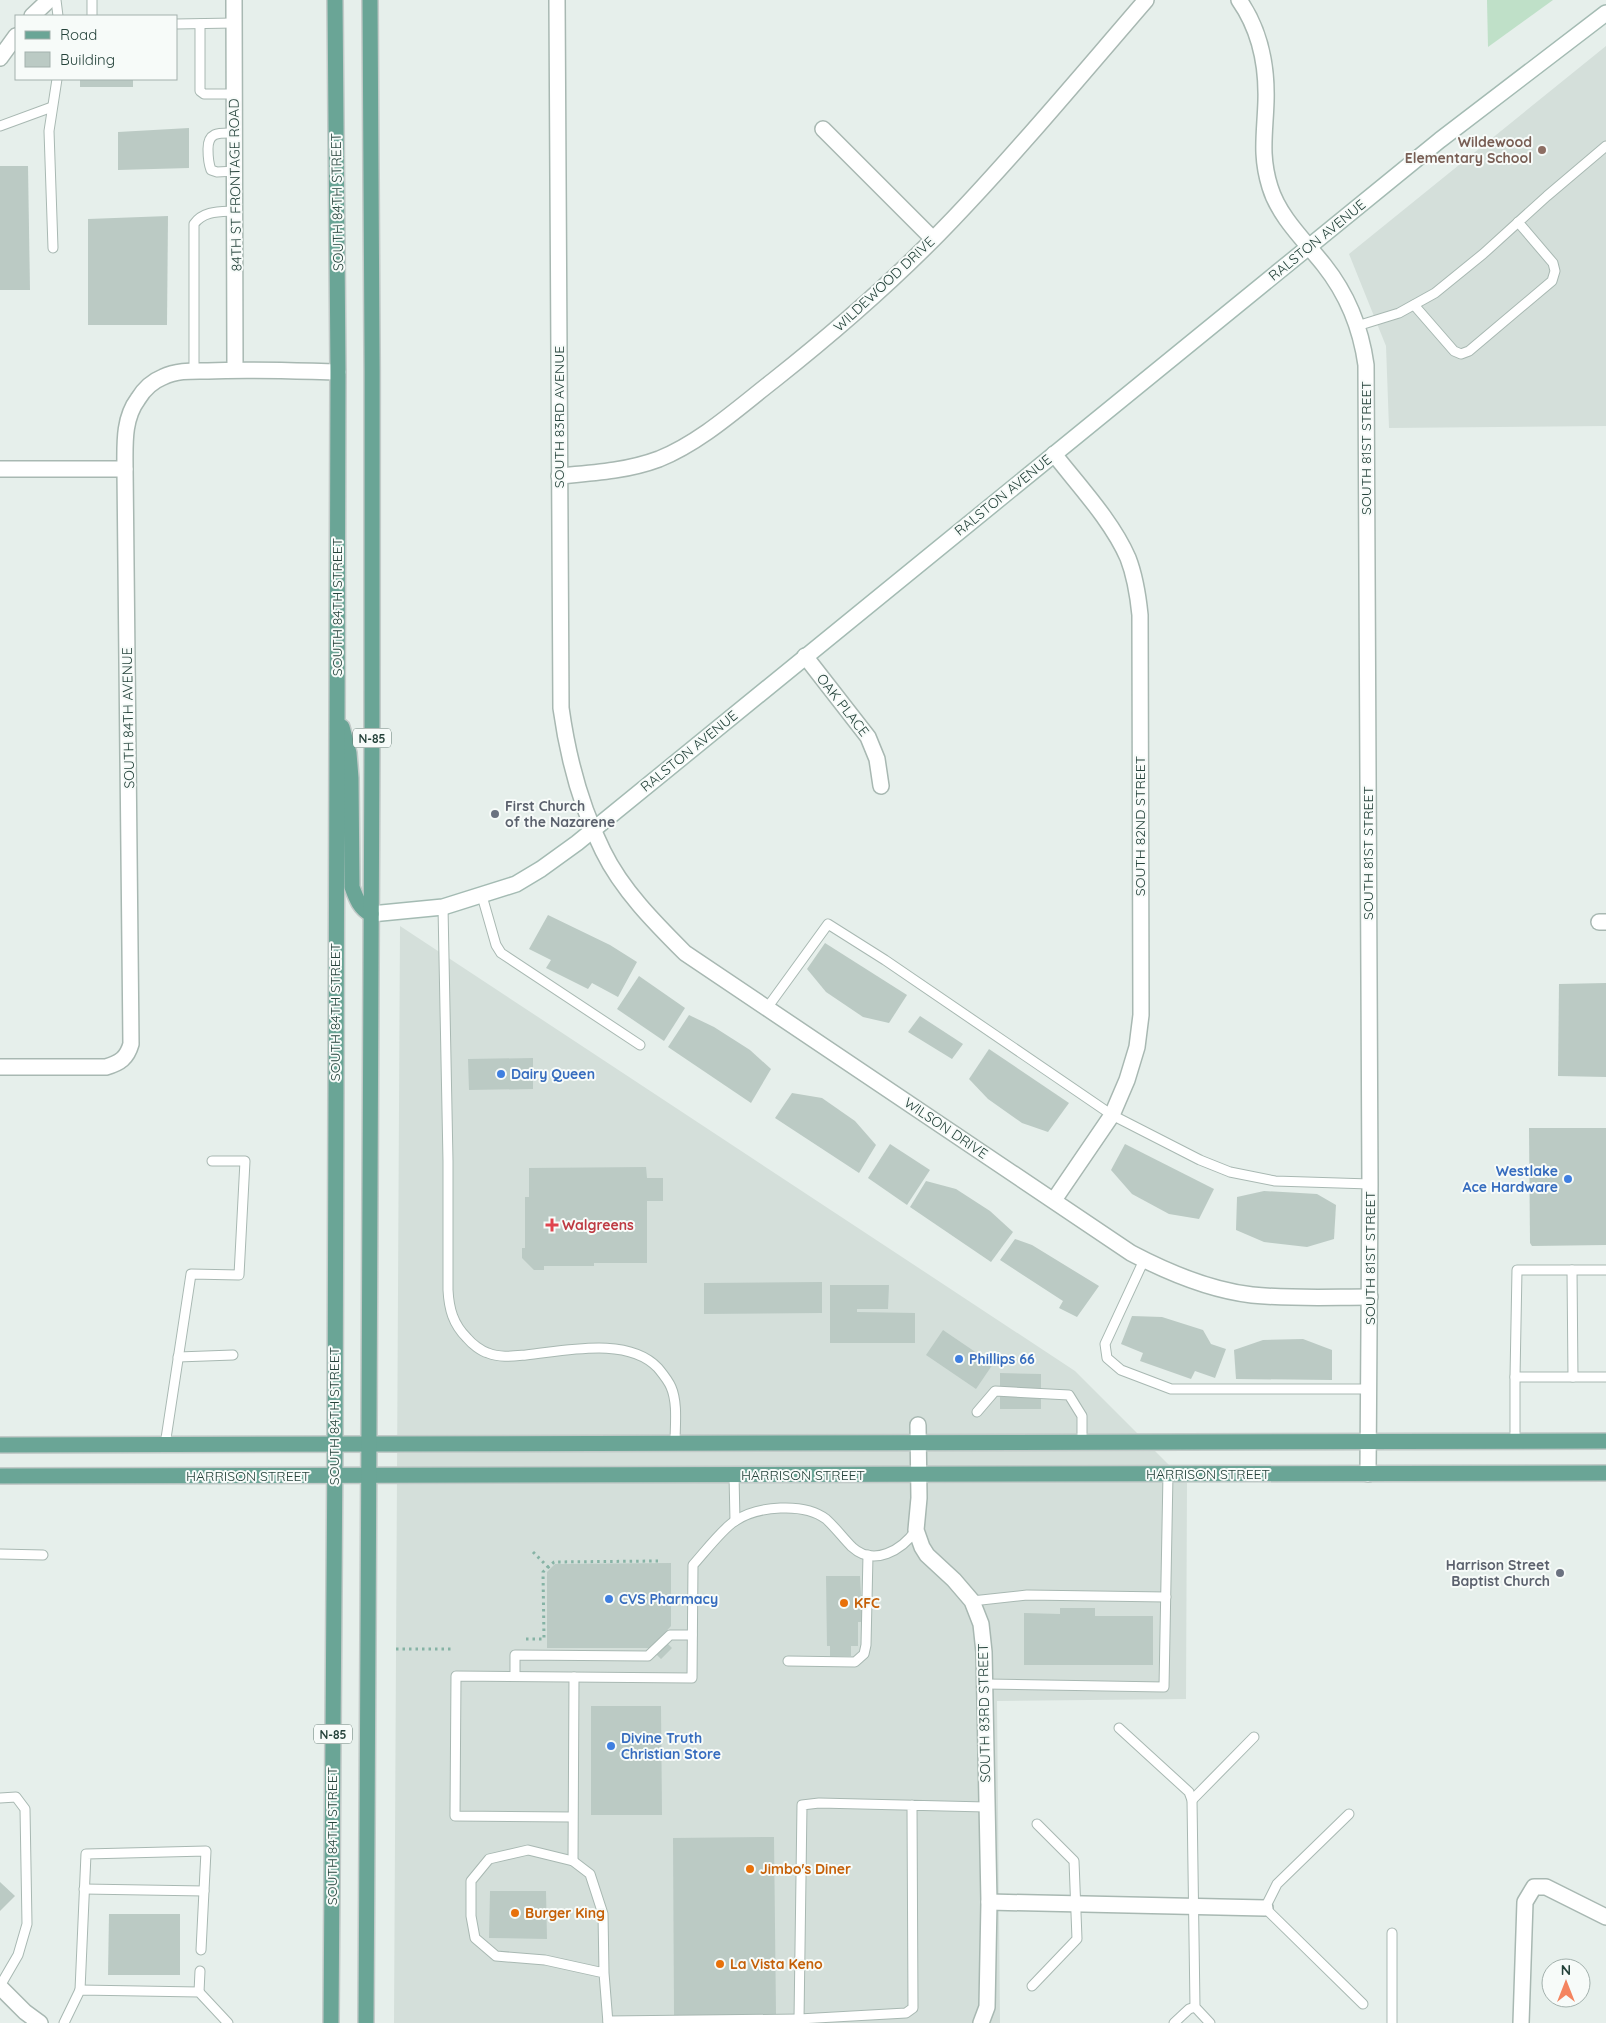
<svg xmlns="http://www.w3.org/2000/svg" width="1606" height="2023" font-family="Quicksand,sans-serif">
<rect width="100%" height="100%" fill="#e6efeb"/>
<g fill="#d4dfda">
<polygon points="1606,46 1606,426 1389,428 1386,346 1349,254"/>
<polygon points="400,926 1075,1371 1187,1483 1186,1699 997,1701 1000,2023 394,2023"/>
</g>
<polygon fill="#bfe0c8" points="1487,0 1553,0 1488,47"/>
<g fill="#bbcac4">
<rect x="80" y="79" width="53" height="8"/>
<polygon points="189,128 189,168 118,170 118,132"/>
<polygon points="0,166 28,166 30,290 0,290"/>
<polygon points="168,216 167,325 88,325 88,219"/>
<polygon points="548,915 610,945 637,962 618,997 592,983 588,989 546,968 551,960 529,949"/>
<polygon points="825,943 907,995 889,1023 863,1017 826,992 807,969"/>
<polygon points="639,976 685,1008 664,1041 617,1009"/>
<polygon points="1606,983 1606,1077 1558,1076 1559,984"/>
<polygon points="689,1015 714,1027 750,1050 771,1069 751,1103 668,1047"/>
<polygon points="920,1016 963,1044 952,1059 908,1032"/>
<polygon points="989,1049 1069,1103 1048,1132 1022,1123 988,1099 969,1079"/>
<polygon points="533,1058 533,1089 469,1090 468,1059"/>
<polygon points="792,1093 822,1098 855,1121 876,1145 859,1173 775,1118"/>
<polygon points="1529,1128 1606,1128 1606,1245 1532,1246 1530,1243"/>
<polygon points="890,1144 930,1170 907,1205 868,1178"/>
<polygon points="1125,1144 1214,1189 1199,1219 1169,1214 1132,1194 1111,1170"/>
<polygon points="646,1167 647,1178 663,1178 663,1201 647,1201 647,1263 594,1263 594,1266 544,1266 544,1270 534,1270 522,1258 522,1248 525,1248 525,1197 529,1197 529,1168"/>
<polygon points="926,1181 956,1189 990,1211 1013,1232 991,1262 910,1207"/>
<polygon points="1264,1191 1317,1194 1336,1205 1334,1239 1307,1247 1264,1242 1236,1230 1237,1197"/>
<polygon points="1015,1239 1032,1245 1099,1286 1077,1317 1059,1308 1063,1301 1000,1260"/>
<polygon points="822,1282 822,1313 704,1314 704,1283"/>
<polygon points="830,1285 889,1285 888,1309 857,1309 857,1312 915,1313 915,1343 830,1343"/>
<polygon points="1132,1316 1162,1317 1203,1330 1211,1344 1226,1349 1215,1378 1195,1371 1191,1379 1140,1361 1143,1353 1121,1344"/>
<polygon points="943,1330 993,1364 976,1389 926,1355"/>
<polygon points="1303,1339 1332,1350 1332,1380 1236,1379 1234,1350 1263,1340"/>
<polygon points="1000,1373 1041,1374 1041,1409 1000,1409"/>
<polygon points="671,1563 671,1626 661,1637 672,1648 661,1659 650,1648 547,1648 547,1572 555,1564"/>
<polygon points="826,1576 860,1576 861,1595 864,1595 864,1622 858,1622 858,1646 851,1646 851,1656 830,1656 830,1646 827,1646"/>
<polygon points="1060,1608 1095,1608 1095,1616 1153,1616 1153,1665 1024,1665 1024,1613 1060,1614"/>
<polygon points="591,1706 661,1706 662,1815 591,1815"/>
<polygon points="774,1837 776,2015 674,2016 673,1838"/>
<polygon points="0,1882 15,1896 0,1911"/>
<polygon points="490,1891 546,1891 547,1939 489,1938"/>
<polygon points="109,1914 180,1914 180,1975 108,1975"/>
</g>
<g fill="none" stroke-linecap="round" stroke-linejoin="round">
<defs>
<g id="lane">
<polyline points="56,0 58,16"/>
<polyline points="92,16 92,0"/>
<polyline points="176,24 234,23"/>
<polyline points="200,24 200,91 204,94 234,94"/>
<polyline points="0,126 52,107"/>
<path d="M235,133C220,133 208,131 208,149C208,157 208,162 211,170L217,172L236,171"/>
<polyline points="53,248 49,131 57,79"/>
<polyline points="1414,305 1454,351 1461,354 1469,351 1552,281 1555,271 1553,263 1518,222"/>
<polyline points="1357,326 1399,313 1435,293 1483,254 1547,196 1606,146"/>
<path d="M194,371V224C204,210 221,212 236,211"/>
<polyline points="482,896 496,945 501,953 640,1045"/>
<path d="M443,907L448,1161V1290C449,1309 453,1324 467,1338C472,1344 481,1351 488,1353C500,1358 514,1356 526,1355C565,1351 628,1336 658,1368C662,1373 668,1380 671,1387C678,1403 675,1426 675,1443"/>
<polyline points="767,1008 828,924 885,960 1112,1115 1200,1160 1230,1172 1275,1181 1370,1184"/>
<polyline points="1144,1260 1105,1344 1107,1358 1121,1370 1171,1389 1369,1389"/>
<polyline points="1572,1270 1573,1377"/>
<polyline points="178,1357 233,1355"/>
<polyline points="1515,1377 1517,1270 1606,1270"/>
<polyline points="977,1412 995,1391 1069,1395 1082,1416 1082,1442"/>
<polyline points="1515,1442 1515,1377 1606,1377"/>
<polyline points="165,1445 191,1274 239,1275 245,1161 212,1161"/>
<polyline points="734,1475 735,1521"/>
<polyline points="0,1554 43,1555"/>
<polyline points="972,1601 1027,1595 1166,1597"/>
<polyline points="788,1661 855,1662 864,1654 866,1645 868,1555"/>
<polyline points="515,1676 515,1655 648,1656 670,1635 692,1635"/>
<polyline points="986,1684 1164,1687 1168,1474"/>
<polyline points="1119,1728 1189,1792 1192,1800 1195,2007 1210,2023"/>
<polyline points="0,1798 16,1797 25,1809 27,1924 18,1955 0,1986"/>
<polyline points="1192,1800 1254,1737"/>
<polyline points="912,1805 913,2008 906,2013 799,2019 802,1805 819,1803 986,1807"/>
<polyline points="1349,1814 1277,1884 1265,1908 1363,2004"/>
<path d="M572,1817L455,1816L456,1676L692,1678L693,1565C703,1554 723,1528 735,1521C757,1506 804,1502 826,1519C835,1527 843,1538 852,1547C874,1567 902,1550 916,1530"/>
<polyline points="573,1861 574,1677"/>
<polyline points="84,1889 204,1891"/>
<polyline points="1392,1933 1392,2023"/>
<polyline points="604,1973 545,1960 496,1956 475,1938 471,1916 471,1881 489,1859 528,1850 573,1861 590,1874 603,1914 604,1973 608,2023"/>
<polyline points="1032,1986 1077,1939 1074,1861 1037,1824"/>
<polyline points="80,1990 86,1854 206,1851 201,1950"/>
<polyline points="199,1992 200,1971"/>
<polyline points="608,2021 799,2019 799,2023"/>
<polyline points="64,2023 80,1990 199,1992 228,2023"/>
<polyline points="1174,2023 1189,2009 1195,2007"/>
</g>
<g id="street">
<polyline points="234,0 235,369"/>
<path d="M557,0L561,708C568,758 581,807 603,851C622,890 655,923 685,953L1131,1253C1169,1273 1209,1290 1252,1295C1291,1299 1331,1297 1370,1297"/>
<path d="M1239,0C1260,30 1267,66 1266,101C1265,134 1260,155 1270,187C1279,217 1305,241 1324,265C1347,294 1361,329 1366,365L1370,1184L1368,1474"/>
<polyline points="32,16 49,0"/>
<polyline points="0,58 16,36"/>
<polyline points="823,129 933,239"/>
<polyline points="0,469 125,469"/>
<path d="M559,476C593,473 627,471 659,459C701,442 738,408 774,380C837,330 898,277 953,219C1020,149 1082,74 1146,0"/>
<polyline points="805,656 868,737 877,759 881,786"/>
<polyline points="1599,922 1606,922"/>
<path d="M0,1067H106C120,1063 127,1058 131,1044L125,469C125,445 123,419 138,399C144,389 153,381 163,377C177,370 193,371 208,371C251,369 295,371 338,372"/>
<path d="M1054,1200L1112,1115L1127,1080L1137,1047L1141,1015L1140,615C1138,595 1135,576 1128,558C1112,521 1079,486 1054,454"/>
<polyline points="918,1425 919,1498 916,1530 922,1547 927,1555 954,1580 972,1601 981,1624 984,1652 989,1902 987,2007 981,2023"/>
<polyline points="989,1902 1265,1908"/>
<polyline points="0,1987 25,2012 40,2023"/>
<polyline points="1521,2023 1525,1902 1534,1887 1546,1887 1606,1917"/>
</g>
<polyline id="secondary" points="371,914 443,907 516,884 541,869 577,843 1440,140 1606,13"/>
<g id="primary">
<path d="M342,727L349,753L351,778L352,887C356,898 360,909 371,914"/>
<polyline points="0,1445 1606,1441"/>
<polyline points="0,1476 1606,1473"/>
<polyline points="331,2023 335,1445 338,372 335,0"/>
<path d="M366,2023C368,1596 371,1169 372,742C372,495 373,247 370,0"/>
</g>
</defs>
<use href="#lane" stroke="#a8b8b2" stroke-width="11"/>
<use href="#street" stroke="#a8b8b2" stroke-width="18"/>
<use href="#secondary" stroke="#a4bbb3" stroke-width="18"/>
<use href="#primary" stroke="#c2cac8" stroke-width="18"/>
<g stroke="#86b3a5" stroke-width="3" stroke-dasharray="2.5 4" stroke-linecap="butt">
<polyline points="533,1552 550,1569"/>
<polyline points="526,1639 544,1639 543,1572 554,1562 658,1561"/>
<polyline points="396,1649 454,1649"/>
</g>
<use href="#lane" stroke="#fff" stroke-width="9"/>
<use href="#street" stroke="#fff" stroke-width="15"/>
<use href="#secondary" stroke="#fff" stroke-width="15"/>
<use href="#primary" stroke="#6aa596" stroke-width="15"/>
</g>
<circle fill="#8d6e63" stroke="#f7fbf9" stroke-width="2" cx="1542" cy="150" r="5"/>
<g fill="#6b7280" stroke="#f7fbf9" stroke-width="2">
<circle cx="495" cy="814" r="5"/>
<circle cx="1560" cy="1573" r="5"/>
</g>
<g fill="#3f7fe0" stroke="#f7fbf9" stroke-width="2">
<circle cx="501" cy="1074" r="5"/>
<circle cx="1568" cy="1179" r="5"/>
<circle cx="959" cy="1359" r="5"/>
<circle cx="609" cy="1599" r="5"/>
<circle cx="611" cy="1746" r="5"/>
</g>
<path fill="#e0444e" stroke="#f7fbf9" stroke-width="2" d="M549.5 1217.5h5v5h5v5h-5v5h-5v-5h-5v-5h5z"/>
<g fill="#e8710a" stroke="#f7fbf9" stroke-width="2">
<circle cx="844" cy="1603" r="5"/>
<circle cx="750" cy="1869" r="5"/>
<circle cx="515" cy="1913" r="5"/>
<circle cx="720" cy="1964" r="5"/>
</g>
<g text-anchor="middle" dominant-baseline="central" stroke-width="4" stroke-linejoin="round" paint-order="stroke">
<g fill="#f7fbf9" stroke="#637a73" stroke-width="1">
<rect x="353" y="728.5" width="38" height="19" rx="4"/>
<rect x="314" y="1724.5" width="38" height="19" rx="4"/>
</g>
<g font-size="12" font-weight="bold" fill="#24423a">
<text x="372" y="738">N-85</text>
<text x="333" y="1734">N-85</text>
</g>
<g font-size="14" font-weight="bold" fill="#785e54" stroke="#f7fbf9" text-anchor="end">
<text x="1532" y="142">Wildewood<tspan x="1532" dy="16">Elementary School</tspan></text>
</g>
<g font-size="14" fill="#24423a" stroke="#f7fbf9">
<text transform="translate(235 185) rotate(-91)">84TH ST FRONTAGE ROAD</text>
<text transform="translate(337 202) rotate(-91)">SOUTH 84TH STREET</text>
<text transform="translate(1317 240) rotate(-39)">RALSTON AVENUE</text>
<text transform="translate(884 284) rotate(-43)">WILDEWOOD DRIVE</text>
<text transform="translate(559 417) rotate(-90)">SOUTH 83RD AVENUE</text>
<text transform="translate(1366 448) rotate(-90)">SOUTH 81ST STREET</text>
<text transform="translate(1003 495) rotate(-39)">RALSTON AVENUE</text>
<text transform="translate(337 607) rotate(-90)">SOUTH 84TH STREET</text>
<text transform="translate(843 705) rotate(52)">OAK PLACE</text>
<text transform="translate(128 718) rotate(-91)">SOUTH 84TH AVENUE</text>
<text transform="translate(689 751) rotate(-39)">RALSTON AVENUE</text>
<text transform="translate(1140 826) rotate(-90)">SOUTH 82ND STREET</text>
<text transform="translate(1368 853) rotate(-90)">SOUTH 81ST STREET</text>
<text transform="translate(335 1012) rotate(-90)">SOUTH 84TH STREET</text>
<text transform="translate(946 1128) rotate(34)">WILSON DRIVE</text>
<text transform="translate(1370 1258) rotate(-90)">SOUTH 81ST STREET</text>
<text transform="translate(334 1416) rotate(-90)">SOUTH 84TH STREET</text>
<text x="1208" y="1474">HARRISON STREET</text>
<text x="803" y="1475">HARRISON STREET</text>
<text x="248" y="1476">HARRISON STREET</text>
<text transform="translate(984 1713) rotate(-91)">SOUTH 83RD STREET</text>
<text transform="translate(332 1836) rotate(-90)">SOUTH 84TH STREET</text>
</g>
<g font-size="14" font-weight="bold" fill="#5b616d" stroke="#f7fbf9" text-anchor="start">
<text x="505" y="806">First Church<tspan x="505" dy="16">of the Nazarene</tspan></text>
<text x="1550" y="1565" text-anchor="end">Harrison Street<tspan x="1550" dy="16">Baptist Church</tspan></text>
</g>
<g font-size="14" font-weight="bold" fill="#366cbe" stroke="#f7fbf9" text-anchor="start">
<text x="511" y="1074">Dairy Queen</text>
<text x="1558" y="1171" text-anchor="end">Westlake<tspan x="1558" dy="16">Ace Hardware</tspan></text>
<text x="969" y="1359">Phillips 66</text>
<text x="619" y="1599">CVS Pharmacy</text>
<text x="621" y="1738">Divine Truth<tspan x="621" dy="16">Christian Store</tspan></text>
</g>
<g font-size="14" font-weight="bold" fill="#be3a42" stroke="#f7fbf9" text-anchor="start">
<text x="562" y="1225">Walgreens</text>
</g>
<g font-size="14" font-weight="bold" fill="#c56008" stroke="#f7fbf9" text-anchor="start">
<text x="854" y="1603">KFC</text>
<text x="760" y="1869">Jimbo's Diner</text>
<text x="525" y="1913">Burger King</text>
<text x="730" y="1964">La Vista Keno</text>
</g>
</g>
<rect x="15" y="15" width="162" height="65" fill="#f7fbf9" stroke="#a3b1ad"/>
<rect x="25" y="31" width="25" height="8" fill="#6aa596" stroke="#a3b1ad"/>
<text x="60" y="40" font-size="15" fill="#24423a">Road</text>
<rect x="25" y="52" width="25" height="15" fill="#bbcac4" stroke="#a3b1ad"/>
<text x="60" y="65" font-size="15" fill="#24423a">Building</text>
<g transform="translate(1566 1983)"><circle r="24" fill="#f7fbf9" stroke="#a3b1ad"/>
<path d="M0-4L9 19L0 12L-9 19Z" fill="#f4845f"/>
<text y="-8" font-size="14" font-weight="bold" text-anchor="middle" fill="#24423a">N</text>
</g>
</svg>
